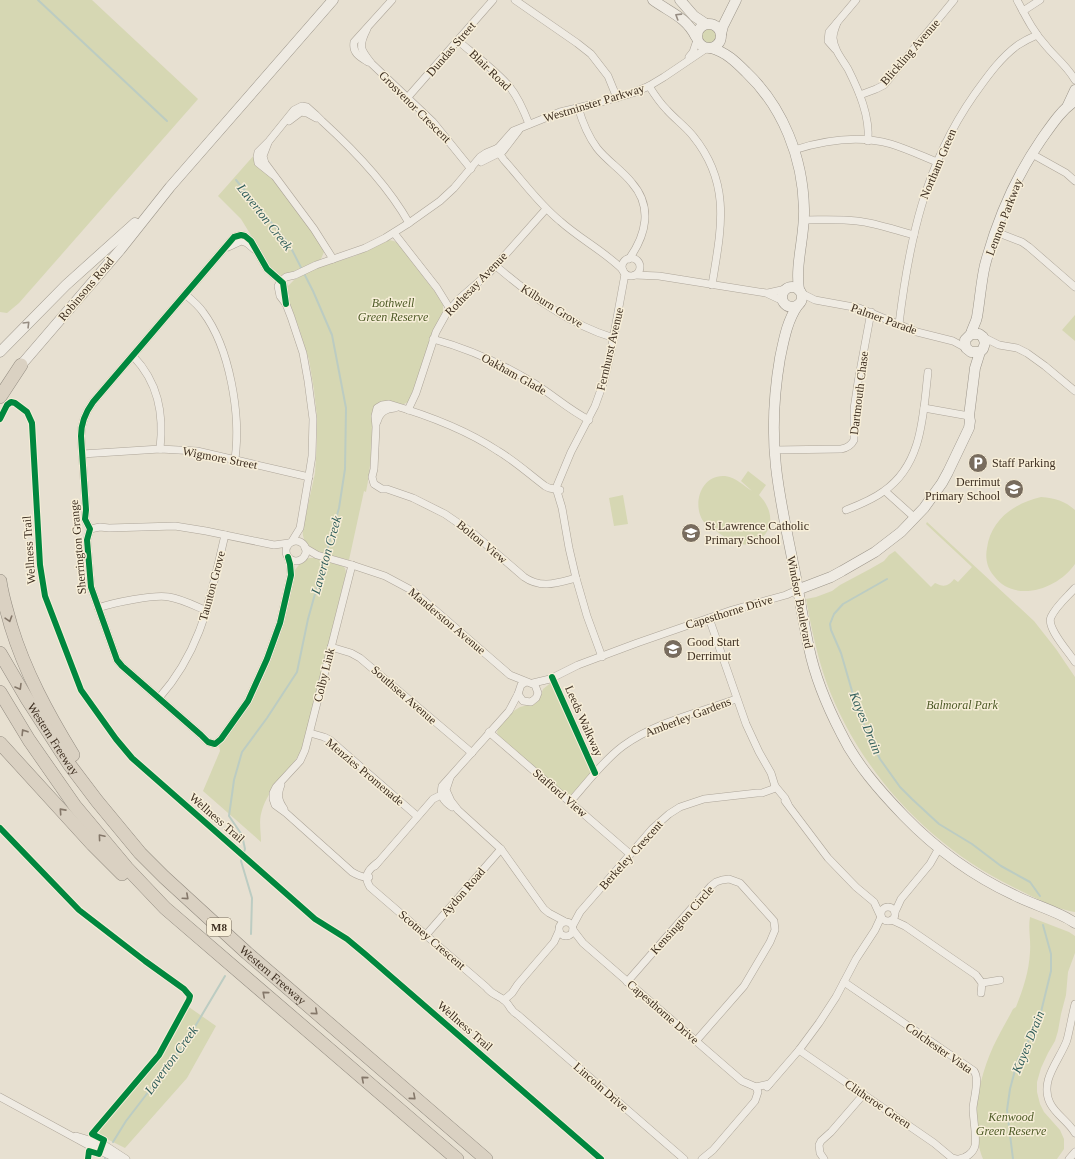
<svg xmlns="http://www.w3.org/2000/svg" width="1075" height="1159" font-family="'Times New Roman',serif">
<rect width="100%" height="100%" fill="#e7e0d1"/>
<g fill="#d6d7b3">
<polygon points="0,0 92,0 198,99 19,303 7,313 0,312"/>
<circle cx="709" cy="36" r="8"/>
<polygon points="255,154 270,177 284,191 306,221 324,252 321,259 284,276 279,276 273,271 241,219 218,196"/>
<path d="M389,240L394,241L398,244L435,292L443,305V311L432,333L415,386L408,402L372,420C372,444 371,468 366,492L364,491L349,560C331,555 299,553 303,528L315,473L317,441V417L314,390L309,360L298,325L288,300V286L294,280L303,275L317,268L355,256Z"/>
<polygon points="1075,315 1075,341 1062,330"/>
<path d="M748,471L766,485L759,495C772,508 776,528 759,540C743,551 728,540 715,530C711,527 706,524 703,521C692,504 701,474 725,476C735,477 744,486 752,491L741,481Z"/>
<polygon points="623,495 628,524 614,526 609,498"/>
<path d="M1041,497C1055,498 1065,501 1075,510V564C1058,589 1015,604 994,576C987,568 985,558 987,548C991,519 1015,503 1041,497Z"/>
<path d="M927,522L1034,621L1056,649L1075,677V912C1058,910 1029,895 1013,887C929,846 858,770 826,681C817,655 811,627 806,599L816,597L832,591L840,585L870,569L884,561L889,555L895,551L931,587L935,583C943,587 948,587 954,579L958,582L972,567L926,524Z"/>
<path d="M309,558H315L342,566L345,568L346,573L303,746C293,771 268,785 261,814C259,822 261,833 261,842L203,791L220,751L219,745L246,710L265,673L280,633L295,570L301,562Z"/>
<polygon points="552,682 592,772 571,795 567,795 500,737 497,733 498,728 512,712 520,707 536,703 540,698 543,689"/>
<path d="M1030,917L1069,932L1075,936V953L1068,972L1066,995L1061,1014L1058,1031L1055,1041L1048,1053L1041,1068L1037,1082V1092L1040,1104L1044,1112L1060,1130L1064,1139V1149L1057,1159H983C969,1125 978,1080 993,1047C999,1034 1007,1021 1013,1009L1016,1007C1023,989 1029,972 1030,952C1031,940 1028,929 1030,917Z"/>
<polygon points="186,1005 216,1026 187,1078 125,1148 91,1131 158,1053"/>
</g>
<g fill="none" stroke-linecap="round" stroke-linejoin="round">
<g stroke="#bcccc2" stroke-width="2">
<polyline points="38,0 167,121"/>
<polyline points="236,180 289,244 313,291 332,335 346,408 345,469 339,508 308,619 297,672 267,718 242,752 234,780 229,816 242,835 245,849 241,861 252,898 251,934"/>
<polyline points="887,579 843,604 834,614 830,624 831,630 841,653 852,691 866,730 880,759 900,787 912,799 939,824 972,844 1001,866 1030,882 1040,896"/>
<polyline points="174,1058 193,1030 225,976"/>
<polyline points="113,1142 126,1121 169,1065"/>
<polyline points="105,1159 105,1158"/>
<polyline points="1013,1159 1007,1110 1010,1089 1018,1059 1025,1048 1040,1016 1051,971 1051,954 1043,925"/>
</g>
<defs>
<g id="street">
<polyline points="515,0 577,43 591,54 608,76 617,98"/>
<path d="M1017,0C1026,17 1034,33 1047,47C1057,59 1067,66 1075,80"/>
<polyline points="1023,11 1040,0"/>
<path d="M837,23C835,28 833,33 833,38C834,50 842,59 848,69C859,91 870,116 868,141"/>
<path d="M367,29C358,47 360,49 372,64L433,122L471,169"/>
<path d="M458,41C475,55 494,69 509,86C518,97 524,111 529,124"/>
<polyline points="835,49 828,41 829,32 856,0"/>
<polyline points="689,57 693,52 697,40"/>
<path d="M368,62C360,57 352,53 354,42L392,0"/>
<path d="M649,86C654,94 660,103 667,110C675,119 686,127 693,136C732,184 721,229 712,285"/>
<polyline points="860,95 876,89 884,85 954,0"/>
<polyline points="408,97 493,0"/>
<path d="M578,107C582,121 588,136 597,148C607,161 622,170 632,183C653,207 646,235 629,259"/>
<polyline points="289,121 301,112 307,113 316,118"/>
<polyline points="268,143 263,156 265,163 314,229 333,259"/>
<path d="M498,148L499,153L504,160C523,181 538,203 560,221C580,239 604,251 623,270"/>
<path d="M794,150C825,140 859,135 891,144C907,149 922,156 937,162"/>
<polyline points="1032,154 1066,173 1075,181"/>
<polyline points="481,162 503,151 519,130"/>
<path d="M273,175L258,163L257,157L258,152L269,141L294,110L302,106L307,107L316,115L322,121C355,151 387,184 409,223"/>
<path d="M804,220C822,220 839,219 857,221C876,223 895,230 914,235"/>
<polyline points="996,232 1022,242 1029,247 1075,287"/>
<polyline points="394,233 437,288 450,309"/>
<polyline points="228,247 241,241 247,243 254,249"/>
<circle cx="631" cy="267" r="9"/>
<path d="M496,266C530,295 570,325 614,338"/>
<polyline points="635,275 659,276 766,293 783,301"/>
<polyline points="768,293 786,289"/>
<polyline points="801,293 815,300 859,308 917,332 953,341 966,348"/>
<path d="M186,295C192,300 199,306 203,312C230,348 241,415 235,459"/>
<path d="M286,304L283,283L267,269L251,241L245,236L241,235L234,237L93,402C85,413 81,423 81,436L86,510L85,519L90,529L87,540L91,587L117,660L122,666L201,735L208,742L215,744L221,739L248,701L267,659L280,623L291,575L290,564L288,557"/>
<path d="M899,324C909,241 925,165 974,95C987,77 1000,58 1018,45C1024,41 1030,38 1037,35"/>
<polyline points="983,337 999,345 1017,348 1027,353 1045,366 1075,391"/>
<path d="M433,339C469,349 503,364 535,384C553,395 569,410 589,420"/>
<path d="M133,356C158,382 164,413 160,449"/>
<polyline points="924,408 969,416"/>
<polyline points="408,410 416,393 436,332 446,314 459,299 490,272 546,209"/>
<path d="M377,422C380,412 385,409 395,408"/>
<path d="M774,450L841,449C847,448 851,446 854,440V409L858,382L871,312"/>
<polyline points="82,454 160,449 197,451 309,477"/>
<path d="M560,490L549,488L545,486C529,474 515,461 498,451C465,429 427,415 389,404L382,405L377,408L375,416L376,427L374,469L372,477L374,484L382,489H387L413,498L445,514L474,534L524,577C541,589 557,583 576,578"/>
<polyline points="885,491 915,518"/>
<path d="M846,510C859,505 872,500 884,491C923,464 923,414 928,372"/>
<polyline points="90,529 100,527 109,528 175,526 206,531 274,545 289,543"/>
<circle cx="296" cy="551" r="10"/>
<polyline points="292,541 300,528 309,475 312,456 313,419 308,381 303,353 291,317 286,304 280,296 278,286 281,281 286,277 295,275 316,265 365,248 385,238 409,223 440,201 454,188 480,157 486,153 498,148 513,131 560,112 598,103 633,93 649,86 664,77 707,48"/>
<polyline points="305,548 317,555 352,565 385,576 413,591 510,675 535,685 538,693 536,698 531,702 523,701 518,694 521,685 526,682"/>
<path d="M352,565L305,750L300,761L276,787L273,793V799L275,805L286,813L352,872C357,875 363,878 369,877"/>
<path d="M1075,588C1067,597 1056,606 1051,617C1046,628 1069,652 1075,662"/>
<path d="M98,608C112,603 155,594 169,597C182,599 195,606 207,611"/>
<polyline points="709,618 746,724 759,752 771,773 775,786 785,798 788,804"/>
<polyline points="331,647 351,653 360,658 472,753"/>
<polyline points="602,657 587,616 576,578 569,548 562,508 556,488 571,452 595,406 604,381 610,356 625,274"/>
<polyline points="533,683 550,679 578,665 637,643 732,610 786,595 797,590"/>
<path d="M159,698C203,648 210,597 225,535"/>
<polyline points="489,732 630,854"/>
<polyline points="310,733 324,737 330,740 417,816"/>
<polyline points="450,778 446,790 451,801 458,810 501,849 544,909 549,913 564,921"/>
<path d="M281,785C277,795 278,800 284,809"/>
<polyline points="785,801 828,858 856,887 874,902 880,915"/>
<path d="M570,802C587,783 603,761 623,746C656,722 698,713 736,699"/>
<path d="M452,807C443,801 440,796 442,786L509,711L518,694"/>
<path d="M377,863C368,870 363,876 370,887L486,987C493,996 499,995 505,1001C511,1006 509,1010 518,1015L684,1159"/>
<polyline points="375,866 433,799 441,795 445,795"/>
<circle cx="888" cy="914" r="7"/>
<polyline points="895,912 901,899 930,864 939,848"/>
<polyline points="892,920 905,926 976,975 982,983 981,993"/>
<circle cx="566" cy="929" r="7"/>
<polyline points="573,925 580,912 652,829 669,814 680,807 704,799 757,793 762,793 773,789 775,786"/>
<polyline points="573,930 583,943 742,1081 756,1087 769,1084"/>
<polyline points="426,935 501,849"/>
<polyline points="627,982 711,886 716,882 722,880 729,879 740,883 774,921 775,930 770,942 744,986 696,1041"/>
<path d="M844,982L974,1071C980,1079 974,1097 973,1108C973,1118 977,1138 975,1146C973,1153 966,1158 959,1159"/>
<polyline points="982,983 1000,980"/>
<polyline points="504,1000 512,993 518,984 554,942 559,931"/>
<path d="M1075,1004C1072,1016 1070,1028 1067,1040C1060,1060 1039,1080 1050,1103C1056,1115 1068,1121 1075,1133"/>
<polyline points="799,1050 934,1143 952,1158 956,1159"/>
<polyline points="767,1087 799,1050 819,1023 836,997 856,959 875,930 881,917"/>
<polyline points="0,1097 88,1145 117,1159"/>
<polyline points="76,1136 103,1144 126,1159"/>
<polyline points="702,1159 713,1150 755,1101 758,1092 756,1087"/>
<polyline points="824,1159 820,1153 819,1145 821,1141 831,1132 863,1095"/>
<polyline points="1069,1159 1075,1152"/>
</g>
<g id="secondary">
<path d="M653,0C671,13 686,17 696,37"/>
<polyline points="680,0 694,16 706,24"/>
<circle cx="709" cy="36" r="12"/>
<polyline points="721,34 723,26 736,0"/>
<path d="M711,48C726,52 736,62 746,72C783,107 803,158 804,209C805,236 795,263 799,290"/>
<polyline points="1068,105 1075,90"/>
<circle cx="792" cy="297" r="10"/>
<path d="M798,305C787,321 784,339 780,358C774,393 772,431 776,467C780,504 789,541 796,578C800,601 804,625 809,648C815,677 827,706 841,733C856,764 880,791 904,816C936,849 973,876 1014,895C1033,905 1058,911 1075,923"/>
<path d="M971,334C972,328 976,323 977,317C980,300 981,282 985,265C997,220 1015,178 1041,140C1051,126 1061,110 1075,101"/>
<polyline points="0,352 66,285 135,223"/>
<polyline points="16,371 120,250 170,187 333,0"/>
<polyline points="797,590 831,577 842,571 875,552 901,532 924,508 942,483 948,472 969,428 970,421 969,416 975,368 980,352 983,349 985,343 983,337 979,334 971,334 965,340 966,348 971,352 980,352"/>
</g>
<g id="highway">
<polyline points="0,397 21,365"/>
<path d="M0,581C2,596 7,611 11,626C25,672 48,714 73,755"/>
<path id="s1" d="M0,653L27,699L69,764L97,801L140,853L164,877L247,953L486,1159"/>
<polyline points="0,692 29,740 75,806 127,868 165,908 457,1159"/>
<polyline points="0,743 93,845 122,874"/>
</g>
</defs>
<use href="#street" stroke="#ada599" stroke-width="8"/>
<use href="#secondary" stroke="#9c958a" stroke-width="11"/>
<use href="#highway" stroke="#928b80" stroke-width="14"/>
<use href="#street" stroke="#efebe3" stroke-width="7"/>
<use href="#secondary" stroke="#efebe3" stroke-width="10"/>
<use href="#highway" stroke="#dad1c2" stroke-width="13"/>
<defs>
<g id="cycleway">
<path d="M286,304L283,283L267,269L251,241L245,236L241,235L234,237L93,402C85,413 81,423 81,436L86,510L85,519L90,529L87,540L91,587L117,660L122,666L201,735L208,742L215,744L221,739L248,701L267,659L280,623L291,575L290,564L288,557"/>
<polyline points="0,419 7,405 11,402 15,403 27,412 32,423 40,565 45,596 81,690 116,739 132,758 315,919 347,939 365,954 601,1159"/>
<polyline points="552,677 595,773"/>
<polyline points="0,828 79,910 145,961 184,989 190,996 189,1000 159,1055 92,1134 104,1140 99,1154 89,1151 88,1159"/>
</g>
</defs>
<use href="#cycleway" stroke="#f7eed8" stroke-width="8"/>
<use href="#cycleway" stroke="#00873e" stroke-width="6"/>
</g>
<defs><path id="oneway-chevron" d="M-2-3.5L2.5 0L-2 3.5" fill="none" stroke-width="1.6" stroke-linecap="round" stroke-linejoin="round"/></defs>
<g stroke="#968c82">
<use href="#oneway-chevron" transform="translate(678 16) rotate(-148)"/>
<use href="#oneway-chevron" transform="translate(27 324) rotate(-45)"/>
</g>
<g stroke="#847769">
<use href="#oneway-chevron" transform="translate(9 619) rotate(73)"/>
<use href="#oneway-chevron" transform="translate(19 687) rotate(59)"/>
<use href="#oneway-chevron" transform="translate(24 732) rotate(-122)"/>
<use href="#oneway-chevron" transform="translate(62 811) rotate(-132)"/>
<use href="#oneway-chevron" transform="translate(101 837) rotate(-130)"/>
<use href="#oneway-chevron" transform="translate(186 897) rotate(42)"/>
<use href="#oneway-chevron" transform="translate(265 994) rotate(-139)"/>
<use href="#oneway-chevron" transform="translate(315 1012) rotate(41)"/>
<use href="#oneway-chevron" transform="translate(364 1079) rotate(-139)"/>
<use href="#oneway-chevron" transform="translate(413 1097) rotate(41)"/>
</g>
<defs>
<symbol id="parking-disc" viewBox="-11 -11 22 22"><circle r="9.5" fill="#786c5e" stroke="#f7eed8"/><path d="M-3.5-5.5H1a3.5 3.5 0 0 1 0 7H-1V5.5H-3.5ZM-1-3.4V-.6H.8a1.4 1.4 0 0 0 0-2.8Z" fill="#fff"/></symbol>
<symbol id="school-disc" viewBox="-11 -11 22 22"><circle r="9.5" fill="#786c5e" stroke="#f7eed8"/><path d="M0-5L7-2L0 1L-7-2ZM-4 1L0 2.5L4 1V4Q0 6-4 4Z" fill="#fff"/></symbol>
</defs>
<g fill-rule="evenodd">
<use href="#parking-disc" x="967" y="452" width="22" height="22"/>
<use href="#school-disc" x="1003" y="478" width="22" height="22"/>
<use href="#school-disc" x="680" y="522" width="22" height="22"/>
<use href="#school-disc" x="662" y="638" width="22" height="22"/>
</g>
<g text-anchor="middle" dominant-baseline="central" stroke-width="3" stroke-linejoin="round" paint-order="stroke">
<rect fill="#f7eed8" stroke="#756857" stroke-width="1" x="207" y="918" width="24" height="18" rx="3"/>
<g font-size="11" font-weight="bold" fill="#3d2e20">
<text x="219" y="927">M8</text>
</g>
<g font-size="12" fill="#3d2e20" stroke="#f7eed8">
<text transform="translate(451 49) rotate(-49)">Dundas Street</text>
<text transform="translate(910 52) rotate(-49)">Blickling Avenue</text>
<text transform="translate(490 70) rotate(44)">Blair Road</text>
<text transform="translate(594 103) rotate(-17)">Westminster Parkway</text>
<text transform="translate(415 107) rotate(45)">Grosvenor Crescent</text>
<text transform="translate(938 164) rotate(-67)">Northam Green</text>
<text transform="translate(1004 217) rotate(-69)">Lennon Parkway</text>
<text transform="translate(476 284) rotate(-46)">Rothesay Avenue</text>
<text transform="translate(86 289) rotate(-50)">Robinsons Road</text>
<text transform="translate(552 306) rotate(32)">Kilburn Grove</text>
<text transform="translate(884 319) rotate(20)">Palmer Parade</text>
<text transform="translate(610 349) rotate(-77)">Fernhurst Avenue</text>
<text transform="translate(514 374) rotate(29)">Oakham Glade</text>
<text transform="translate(859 393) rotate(-83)">Dartmouth Chase</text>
<text transform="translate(220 458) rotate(11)">Wigmore Street</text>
<text transform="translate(482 542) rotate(39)">Bolton View</text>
<text transform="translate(78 547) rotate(-95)">Sherrington Grange</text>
<text transform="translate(29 550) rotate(-94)">Wellness Trail</text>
<text transform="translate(212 586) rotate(-75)">Taunton Grove</text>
<text transform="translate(800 602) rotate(79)">Windsor Boulevard</text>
<text transform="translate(729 612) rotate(-17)">Capesthorne Drive</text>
<text transform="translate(447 621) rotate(40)">Manderston Avenue</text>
<text transform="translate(324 675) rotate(-76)">Colby Link</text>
<text transform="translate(404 695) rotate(41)">Southsea Avenue</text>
<text transform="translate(688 717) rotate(-21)">Amberley Gardens</text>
<text transform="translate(584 721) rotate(66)">Leeds Walkway</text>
<text stroke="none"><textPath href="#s1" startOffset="101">Western Freeway</textPath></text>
<text transform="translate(365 772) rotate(40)">Menzies Promenade</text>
<text transform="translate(560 793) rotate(41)">Stafford View</text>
<text transform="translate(217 818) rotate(41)">Wellness Trail</text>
<text transform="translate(631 855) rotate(-48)">Berkeley Crescent</text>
<text transform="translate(463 892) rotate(-49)">Aydon Road</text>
<text transform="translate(682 920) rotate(-48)">Kensington Circle</text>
<text transform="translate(432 940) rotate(41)">Scotney Crescent</text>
<text stroke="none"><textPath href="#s1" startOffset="425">Western Freeway</textPath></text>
<text transform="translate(663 1012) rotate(41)">Capesthorne Drive</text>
<text transform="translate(465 1026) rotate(41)">Wellness Trail</text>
<text transform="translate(939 1048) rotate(35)">Colchester Vista</text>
<text transform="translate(601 1087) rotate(41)">Lincoln Drive</text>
<text transform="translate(878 1104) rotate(34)">Clitheroe Green</text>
</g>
<g font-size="12" font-style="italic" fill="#4d5a26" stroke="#f7eed8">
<text x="393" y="303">Bothwell<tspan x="393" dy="14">Green Reserve</tspan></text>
<text x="962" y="705">Balmoral Park</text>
<text x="1011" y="1117">Kenwood<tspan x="1011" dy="14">Green Reserve</tspan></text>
</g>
<g font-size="12" fill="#3d2e20" stroke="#f7eed8" text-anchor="start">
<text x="992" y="463">Staff Parking</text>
<text x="1000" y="482" text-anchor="end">Derrimut<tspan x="1000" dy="14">Primary School</tspan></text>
<text x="705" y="526">St Lawrence Catholic<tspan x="705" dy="14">Primary School</tspan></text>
<text x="687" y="642">Good Start<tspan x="687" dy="14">Derrimut</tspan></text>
</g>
<g font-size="13" font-style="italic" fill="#2f5d5a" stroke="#f7eed8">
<text transform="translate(265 217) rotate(52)">Laverton Creek</text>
<text transform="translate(326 555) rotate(-74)">Laverton Creek</text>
<text transform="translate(866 723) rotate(68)">Kayes Drain</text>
<text transform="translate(1028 1042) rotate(-68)">Kayes Drain</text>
<text transform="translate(171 1060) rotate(-54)">Laverton Creek</text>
</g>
</g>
</svg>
